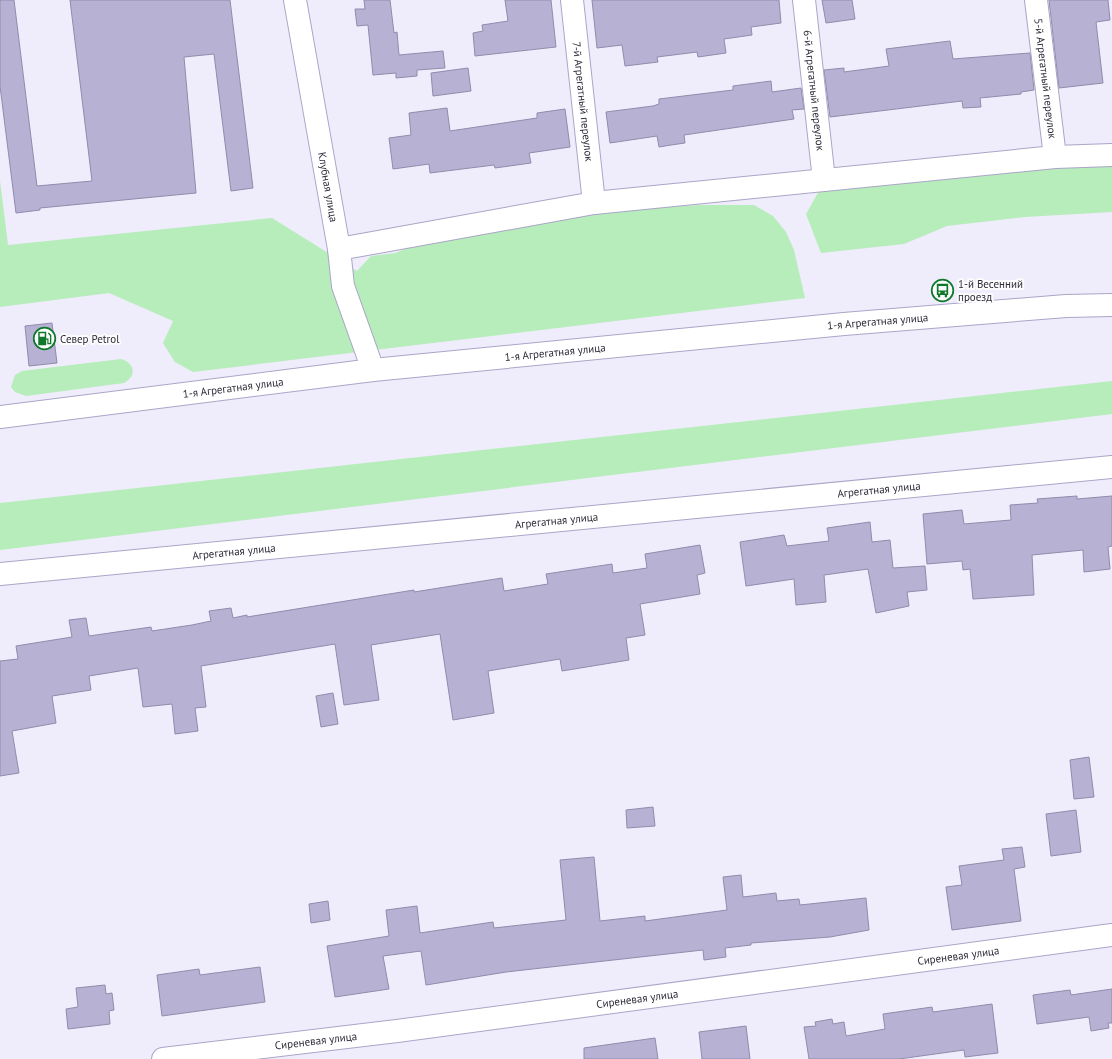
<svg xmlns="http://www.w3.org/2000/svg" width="1112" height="1059" font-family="'PT Sans',sans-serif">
<rect width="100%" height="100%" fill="#efecfb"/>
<g fill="#b6edba">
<polygon points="1112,163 1112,212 1025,217 947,226 904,244 821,253 806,214 819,191 875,182"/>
<polygon points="0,181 8,245 272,218 357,271 371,256 396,253 426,239 590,211 700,205 754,205 773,216 786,232 794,250 805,298 193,372 175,362 163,343 173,321 109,293 0,307"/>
<path d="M121,359C135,363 137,376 124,383L26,396L15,392L11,387L15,375L22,371Z"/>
<polygon points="1112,381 1112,414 0,550 0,503"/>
</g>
<g fill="#b7b1d4" stroke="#918bac">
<polygon points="0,0 14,0 37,186 92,181 70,0 230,0 253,188 231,191 214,54 184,57 196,193 40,208 40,210 16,213 0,86"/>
<polygon points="364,0 390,0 394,33 397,32 399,55 443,51 445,68 417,70 417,76 396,78 396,73 373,75 368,25 357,26 355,9 365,9"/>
<polygon points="505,0 551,0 556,47 475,56 473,33 483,31 482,25 508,21"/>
<polygon points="592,0 779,0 781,23 751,27 752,35 724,39 726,53 698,57 697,52 657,57 658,62 625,66 622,45 597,48"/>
<polygon points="822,0 852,0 855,19 826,23"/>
<polygon points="1049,0 1108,0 1110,20 1096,22 1103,83 1059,88"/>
<polygon points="950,41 953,59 1030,53 1034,90 1021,92 1021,94 980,98 981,107 963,108 962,101 830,117 824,70 844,68 844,72 889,66 886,49"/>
<polygon points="468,68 471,91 433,96 431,73"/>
<polygon points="771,81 772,92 801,88 804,109 792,110 794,119 684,135 685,143 671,145 659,147 657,136 610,143 606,112 653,106 659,104 659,99 733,90 733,86"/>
<polygon points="447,108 450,131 537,118 537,113 565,109 570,147 529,153 531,163 495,168 494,165 430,173 429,164 393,169 389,138 411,135 409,113"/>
<polygon points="52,323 57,363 29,366 25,326"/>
<polygon points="1077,496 1077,499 1112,496 1112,546 1108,547 1110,569 1084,572 1083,550 1032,555 1034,595 973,599 970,569 963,570 962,561 927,564 923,514 962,510 964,524 1011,520 1010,505 1038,503 1037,499"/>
<polygon points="870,522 872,542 890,540 893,568 925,566 927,590 907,592 909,606 876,613 868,569 824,575 826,602 796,605 794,579 746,586 740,542 784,535 787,546 829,541 827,528"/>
<polygon points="700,545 705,573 697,575 700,594 640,604 645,635 626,638 629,660 562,671 560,659 488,671 494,713 453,720 440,634 371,645 379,700 344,705 335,644 201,666 206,707 195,708 198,731 175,734 172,704 143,707 138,668 89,676 91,690 52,696 56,723 12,731 19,773 0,776 0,661 18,659 16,646 72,637 69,620 86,618 89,636 151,627 152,631 192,625 211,621 209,611 231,608 233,618 247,615 247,617 414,590 414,592 502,578 504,591 548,584 546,574 612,564 613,573 647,568 645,554"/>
<polygon points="333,693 338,724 321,727 316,696"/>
<polygon points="1089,757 1094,797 1074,799 1070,760"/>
<polygon points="653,807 655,826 627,828 626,810"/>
<polygon points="1076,810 1081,852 1051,856 1046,814"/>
<polygon points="1022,847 1025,867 1014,869 1021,921 952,930 946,887 962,885 959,866 1004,860 1002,849"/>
<polygon points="594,857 600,921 645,916 645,921 727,910 723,877 741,875 743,897 776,893 777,901 799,899 800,905 866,898 869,930 830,937 751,943 751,945 725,948 726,957 704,960 703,950 506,972 426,985 421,951 383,956 389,989 335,997 327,946 389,936 386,910 417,906 420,933 493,922 494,928 566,920 560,860"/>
<polygon points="328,901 330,920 311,923 309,904"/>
<polygon points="260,967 265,1002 162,1016 157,975 199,969 200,975"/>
<polygon points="105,985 106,994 112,993 114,1010 109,1011 110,1024 68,1029 66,1009 78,1007 76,988"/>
<polygon points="1112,989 1112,1023 1108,1023 1109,1028 1091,1031 1089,1017 1037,1024 1033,995 1070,990 1071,995"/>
<polygon points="992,1004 998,1053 965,1057 964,1050 899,1059 809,1059 804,1027 816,1026 815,1022 832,1019 833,1024 844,1022 846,1036 885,1029 883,1014 932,1007 933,1012"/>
<polygon points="746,1026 750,1059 702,1059 699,1032"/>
<polygon points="655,1038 658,1059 584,1059 584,1048"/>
</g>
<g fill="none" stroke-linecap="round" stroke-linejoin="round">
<defs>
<g id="minor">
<path id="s1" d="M295,0L339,249L343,286L373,370"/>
<path id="s2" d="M572,0L594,203"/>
<path id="s3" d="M804,0L824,180"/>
<path id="s4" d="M1036,0L1055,157"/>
<polyline points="339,249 594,203 1055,157 1112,155"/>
<path id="s5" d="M0,574L1112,467"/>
<path id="s6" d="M163,1059L397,1031L1112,935"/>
</g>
<g id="major">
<path id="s7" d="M0,417L373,370L844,324L1066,306L1112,305"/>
</g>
</defs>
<use href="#minor" stroke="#aba5c7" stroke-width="24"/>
<use href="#major" stroke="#aba5c7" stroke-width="24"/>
<use href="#minor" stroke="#fff" stroke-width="22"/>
<use href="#major" stroke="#fff" stroke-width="22"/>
</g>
<defs>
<symbol id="bus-ring" viewBox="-11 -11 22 22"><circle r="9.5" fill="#fcfcfc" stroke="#0f782b" stroke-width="1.5"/><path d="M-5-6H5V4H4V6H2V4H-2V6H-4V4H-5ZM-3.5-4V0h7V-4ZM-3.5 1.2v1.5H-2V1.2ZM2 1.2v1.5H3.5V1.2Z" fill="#0f782b"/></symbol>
<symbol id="fuel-ring" viewBox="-11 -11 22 22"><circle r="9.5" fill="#fcfcfc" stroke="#0f782b" stroke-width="1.5"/><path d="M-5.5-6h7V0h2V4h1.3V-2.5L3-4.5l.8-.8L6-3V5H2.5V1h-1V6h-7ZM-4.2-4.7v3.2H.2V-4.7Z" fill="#0f782b"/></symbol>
</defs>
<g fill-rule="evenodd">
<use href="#bus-ring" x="930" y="278" width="25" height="25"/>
<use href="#fuel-ring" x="32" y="326" width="25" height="25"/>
</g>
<g text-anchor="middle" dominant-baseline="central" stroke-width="4" stroke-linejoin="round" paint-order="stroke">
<g font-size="11" fill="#2d2b38" stroke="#fcfcfc">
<text stroke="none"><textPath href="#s4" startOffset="79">5-й Агрегатный переулок</textPath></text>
<text stroke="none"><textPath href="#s3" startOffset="91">6-й Агрегатный переулок</textPath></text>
<text stroke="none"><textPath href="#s2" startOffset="102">7-й Агрегатный переулок</textPath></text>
<text stroke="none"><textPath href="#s1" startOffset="190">Клубная улица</textPath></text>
<text stroke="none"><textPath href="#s7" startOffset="883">1-я Агрегатная улица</textPath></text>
<text stroke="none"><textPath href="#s7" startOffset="559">1-я Агрегатная улица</textPath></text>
<text stroke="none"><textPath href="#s7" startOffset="235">1-я Агрегатная улица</textPath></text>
<text stroke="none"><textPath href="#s5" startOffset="883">Агрегатная улица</textPath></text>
<text stroke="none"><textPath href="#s5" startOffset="559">Агрегатная улица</textPath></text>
<text stroke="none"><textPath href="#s5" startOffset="235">Агрегатная улица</textPath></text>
<text stroke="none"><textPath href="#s6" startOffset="802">Сиреневая улица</textPath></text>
<text stroke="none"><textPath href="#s6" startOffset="478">Сиреневая улица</textPath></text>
<text stroke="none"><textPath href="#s6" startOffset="154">Сиреневая улица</textPath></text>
</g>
<g font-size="11" fill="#2d2b38" stroke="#fcfcfc" text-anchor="start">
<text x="958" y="284">1-й Весенний<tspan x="958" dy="13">проезд</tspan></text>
<text x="60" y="339">Север Petrol</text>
</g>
</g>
</svg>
